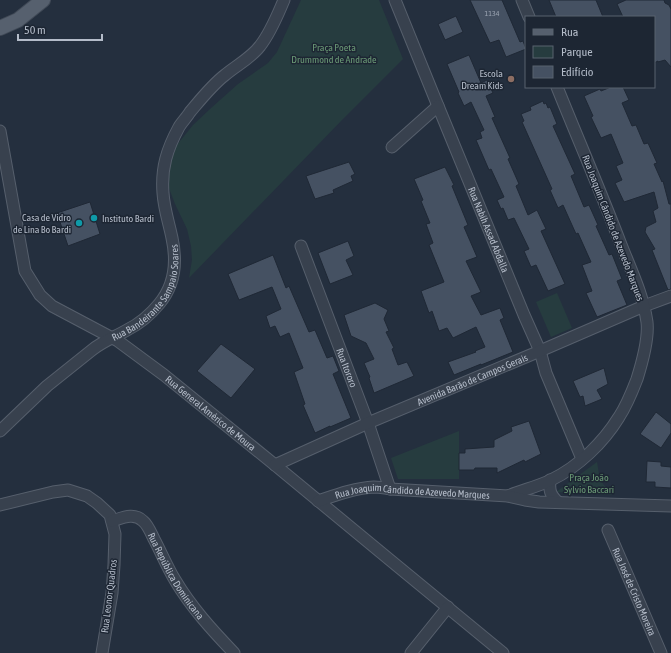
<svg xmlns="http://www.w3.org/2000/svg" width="671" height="653" font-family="'Asap Condensed',sans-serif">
<rect width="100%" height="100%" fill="#242f3e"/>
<g fill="#263c3f">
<polygon points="301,0 379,0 403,59 342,120 189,278 192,260 191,246 187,229 175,204 164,175 176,146 193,125 210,109 238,84 268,63 277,52"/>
<polygon points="557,293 572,328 551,337 536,302"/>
<polygon points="459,431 459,479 398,479 391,458"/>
<polygon points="597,462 600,480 612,495 556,492"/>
</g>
<g fill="#455162" stroke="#1f2835">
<polygon points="470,0 502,0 520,42 523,41 526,49 506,57 499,40 490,43"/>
<polygon points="549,0 596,0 603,17 556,17"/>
<polygon points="626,0 664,0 665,3 669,5 671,9 671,67 665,60 658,62 658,61 654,63 654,17 623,17 617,4"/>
<polygon points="456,16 463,32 445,40 438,24"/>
<polygon points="469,55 481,83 487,80 493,93 486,96 495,117 492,118 510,158 508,159 519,184 516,186 528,215 537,210 546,229 541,231 565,284 548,291 536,265 531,267 524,251 529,249 514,218 508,220 503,208 501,209 497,200 504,197 491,169 489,170 476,140 482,138 480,132 484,130 471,102 464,106 458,93 459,92 447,64"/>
<polygon points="611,87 623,87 629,100 622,103 632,126 636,125 644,144 648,143 657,163 654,164 662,182 663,181 669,204 671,204 671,289 668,290 652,250 655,249 645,232 646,227 656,222 653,211 658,208 654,192 624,202 615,183 622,180 616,166 623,163 611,134 601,138 591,117 593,116 584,96 600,89 601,91"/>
<polygon points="543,101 544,104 546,103 548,108 550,107 557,124 553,126 575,174 571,176 584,207 589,205 598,225 596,226 609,255 612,254 622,279 617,281 627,305 597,317 586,293 592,291 582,265 591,262 578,233 576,234 563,205 558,208 550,190 552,189 522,122 524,121 521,114 531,110 530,107"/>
<polygon points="349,162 355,174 351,176 353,181 333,190 334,193 315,199 306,176"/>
<polygon points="445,167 454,185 452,186 468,225 464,227 477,257 466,261 481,292 471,296 481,315 500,308 504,318 500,320 513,352 481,365 481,364 454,375 448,362 476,352 475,351 485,347 476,327 453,338 447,328 439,331 432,311 429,313 421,291 444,282 429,245 433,243 426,224 430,223 421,201 423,200 414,179"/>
<polygon points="90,202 100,234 68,246 57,213"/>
<polygon points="348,241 354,256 346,260 353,275 330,284 318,253"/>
<polygon points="273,255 286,288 289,286 309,332 315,330 327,358 333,356 339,371 333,374 351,418 330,427 330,426 315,433 303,405 305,404 294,372 303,368 289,333 280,337 275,326 270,328 266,316 281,309 272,287 239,300 228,274"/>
<polygon points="375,303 388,310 384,319 389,331 386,332 394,348 392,349 398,365 407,362 414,376 374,393 369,378 370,377 364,363 374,359 366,343 351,336 344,315"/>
<polygon points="221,344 255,369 231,398 197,371"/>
<polygon points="604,368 608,384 597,390 602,399 585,406 583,396 580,397 573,381"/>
<polygon points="656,412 671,424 671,433 661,448 640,434"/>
<polygon points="529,421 541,454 525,462 524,460 497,473 497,468 475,468 474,470 459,470 459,453 465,453 465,449 494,447 494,440 512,431 511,427"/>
<polygon points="647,461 661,462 661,466 671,467 671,488 655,487 655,482 646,482"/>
</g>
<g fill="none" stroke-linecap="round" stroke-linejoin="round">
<defs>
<g id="minor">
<path id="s1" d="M395,0L438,106L524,315L540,351L546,373L582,459"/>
<polyline points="522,0 529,17"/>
<path id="s2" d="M0,131L25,271L40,295L52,306L118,341L164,375L275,465L390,560L503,653"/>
<polyline points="392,147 438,106"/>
<path id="s3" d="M301,246L368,423L390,489"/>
<path id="s4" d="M0,431L47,386L92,350C103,341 115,337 127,330C139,324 150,315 159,304C175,285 177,261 172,238C169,223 164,209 163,193C161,168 167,149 179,127C182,122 187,117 190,112C201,99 212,85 225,75C237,65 251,58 260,46C271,32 277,16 284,0"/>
<path id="s5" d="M275,465L368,423L540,351L644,306L671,296"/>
<path d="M550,480C549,490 550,495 558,502"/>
<path d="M508,496C522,490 537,487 551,480C578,467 603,443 619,417C627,405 632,392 637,379C642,363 649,339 647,322C643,294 630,268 620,242C600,190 578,139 557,87"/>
<path id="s6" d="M318,501C336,495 355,488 374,487C379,487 385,488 390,489L508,496L525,500L539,502L671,506"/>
<polyline points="0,505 53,492 68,490 87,496 97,503 110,515 115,534 114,565 112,593 102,653"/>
<path id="s7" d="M112,521C122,518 134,512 143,521C148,525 151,533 154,539C161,552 167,567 175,580C191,607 212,630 234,653"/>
<path id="s8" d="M608,530L661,653"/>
<polyline points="411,653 448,607"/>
</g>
<polyline id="major" points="0,28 18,20 43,0"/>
</defs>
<use href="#minor" stroke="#565f6c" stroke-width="13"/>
<use href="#major" stroke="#414a57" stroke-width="16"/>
<use href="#minor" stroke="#38414e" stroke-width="11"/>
<use href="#major" stroke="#56606e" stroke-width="14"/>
</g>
<circle fill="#8d6e63" stroke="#1d2633" stroke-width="1.5" cx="511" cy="79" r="4"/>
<g fill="#0f9aa8" stroke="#1d2633" stroke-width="1.5">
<circle cx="94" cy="218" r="4"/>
<circle cx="79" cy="223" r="4"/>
</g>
<g text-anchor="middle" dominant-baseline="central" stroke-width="3" stroke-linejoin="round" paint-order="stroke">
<g font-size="8" fill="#98a1af">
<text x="492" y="13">1134</text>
</g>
<g font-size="10" fill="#6b9a76" stroke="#1d2633">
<text x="334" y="47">Praça Poeta<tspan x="334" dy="12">Drummond de Andrade</tspan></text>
<text x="589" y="477">Praça João<tspan x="589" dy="12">Sylvio Baccari</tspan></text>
</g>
<g font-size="10" fill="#b4bcc9" stroke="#1d2633" text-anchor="end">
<text x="503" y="73">Escola<tspan x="503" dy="12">Dream Kids</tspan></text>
<text x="71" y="217">Casa de Vidro<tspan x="71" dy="12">de Lina Bo Bardi</tspan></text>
<text x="102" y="218" text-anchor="start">Instituto Bardi</text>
</g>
<g font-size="10" fill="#b4bcc9" stroke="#1d2633">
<text transform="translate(613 228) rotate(69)">Rua Joaquim Cândido de Azevedo Marques</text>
<text stroke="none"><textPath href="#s1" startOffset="248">Rua Nabih Assad Abdalla</textPath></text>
<text stroke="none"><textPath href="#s4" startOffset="207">Rua Bandeirante Sampaio Soares</textPath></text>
<text stroke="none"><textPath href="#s3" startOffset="130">Rua Itororo</textPath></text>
<text stroke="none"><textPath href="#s5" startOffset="215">Avenida Barão de Campos Gerais</textPath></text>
<text stroke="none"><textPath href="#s2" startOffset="379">Rua General Américo de Moura</textPath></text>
<text stroke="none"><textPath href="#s6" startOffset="96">Rua Joaquim Cândido de Azevedo Marques</textPath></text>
<text stroke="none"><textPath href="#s7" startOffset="97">Rua República Dominicana</textPath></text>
<text stroke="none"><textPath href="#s8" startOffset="67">Rua José de Cristo Moreira</textPath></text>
<text transform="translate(109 596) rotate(-83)">Rua Leonor Quadros</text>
</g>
</g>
<rect x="525" y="16" width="130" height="72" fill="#1d2633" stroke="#59626f"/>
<rect x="533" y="29" width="20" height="6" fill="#56606e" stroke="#59626f"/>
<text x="561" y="36" font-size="12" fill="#b4bcc9">Rua</text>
<rect x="533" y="46" width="20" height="12" fill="#263c3f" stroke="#59626f"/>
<text x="561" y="56" font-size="12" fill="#b4bcc9">Parque</text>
<rect x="533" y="66" width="20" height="12" fill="#455162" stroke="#59626f"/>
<text x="561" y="76" font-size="12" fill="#b4bcc9">Edifício</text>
<path d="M18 34v6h84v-6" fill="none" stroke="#b4bcc9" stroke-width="2"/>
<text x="24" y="34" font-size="12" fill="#b4bcc9" stroke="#1d2633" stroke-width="3" paint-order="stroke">50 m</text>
</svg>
